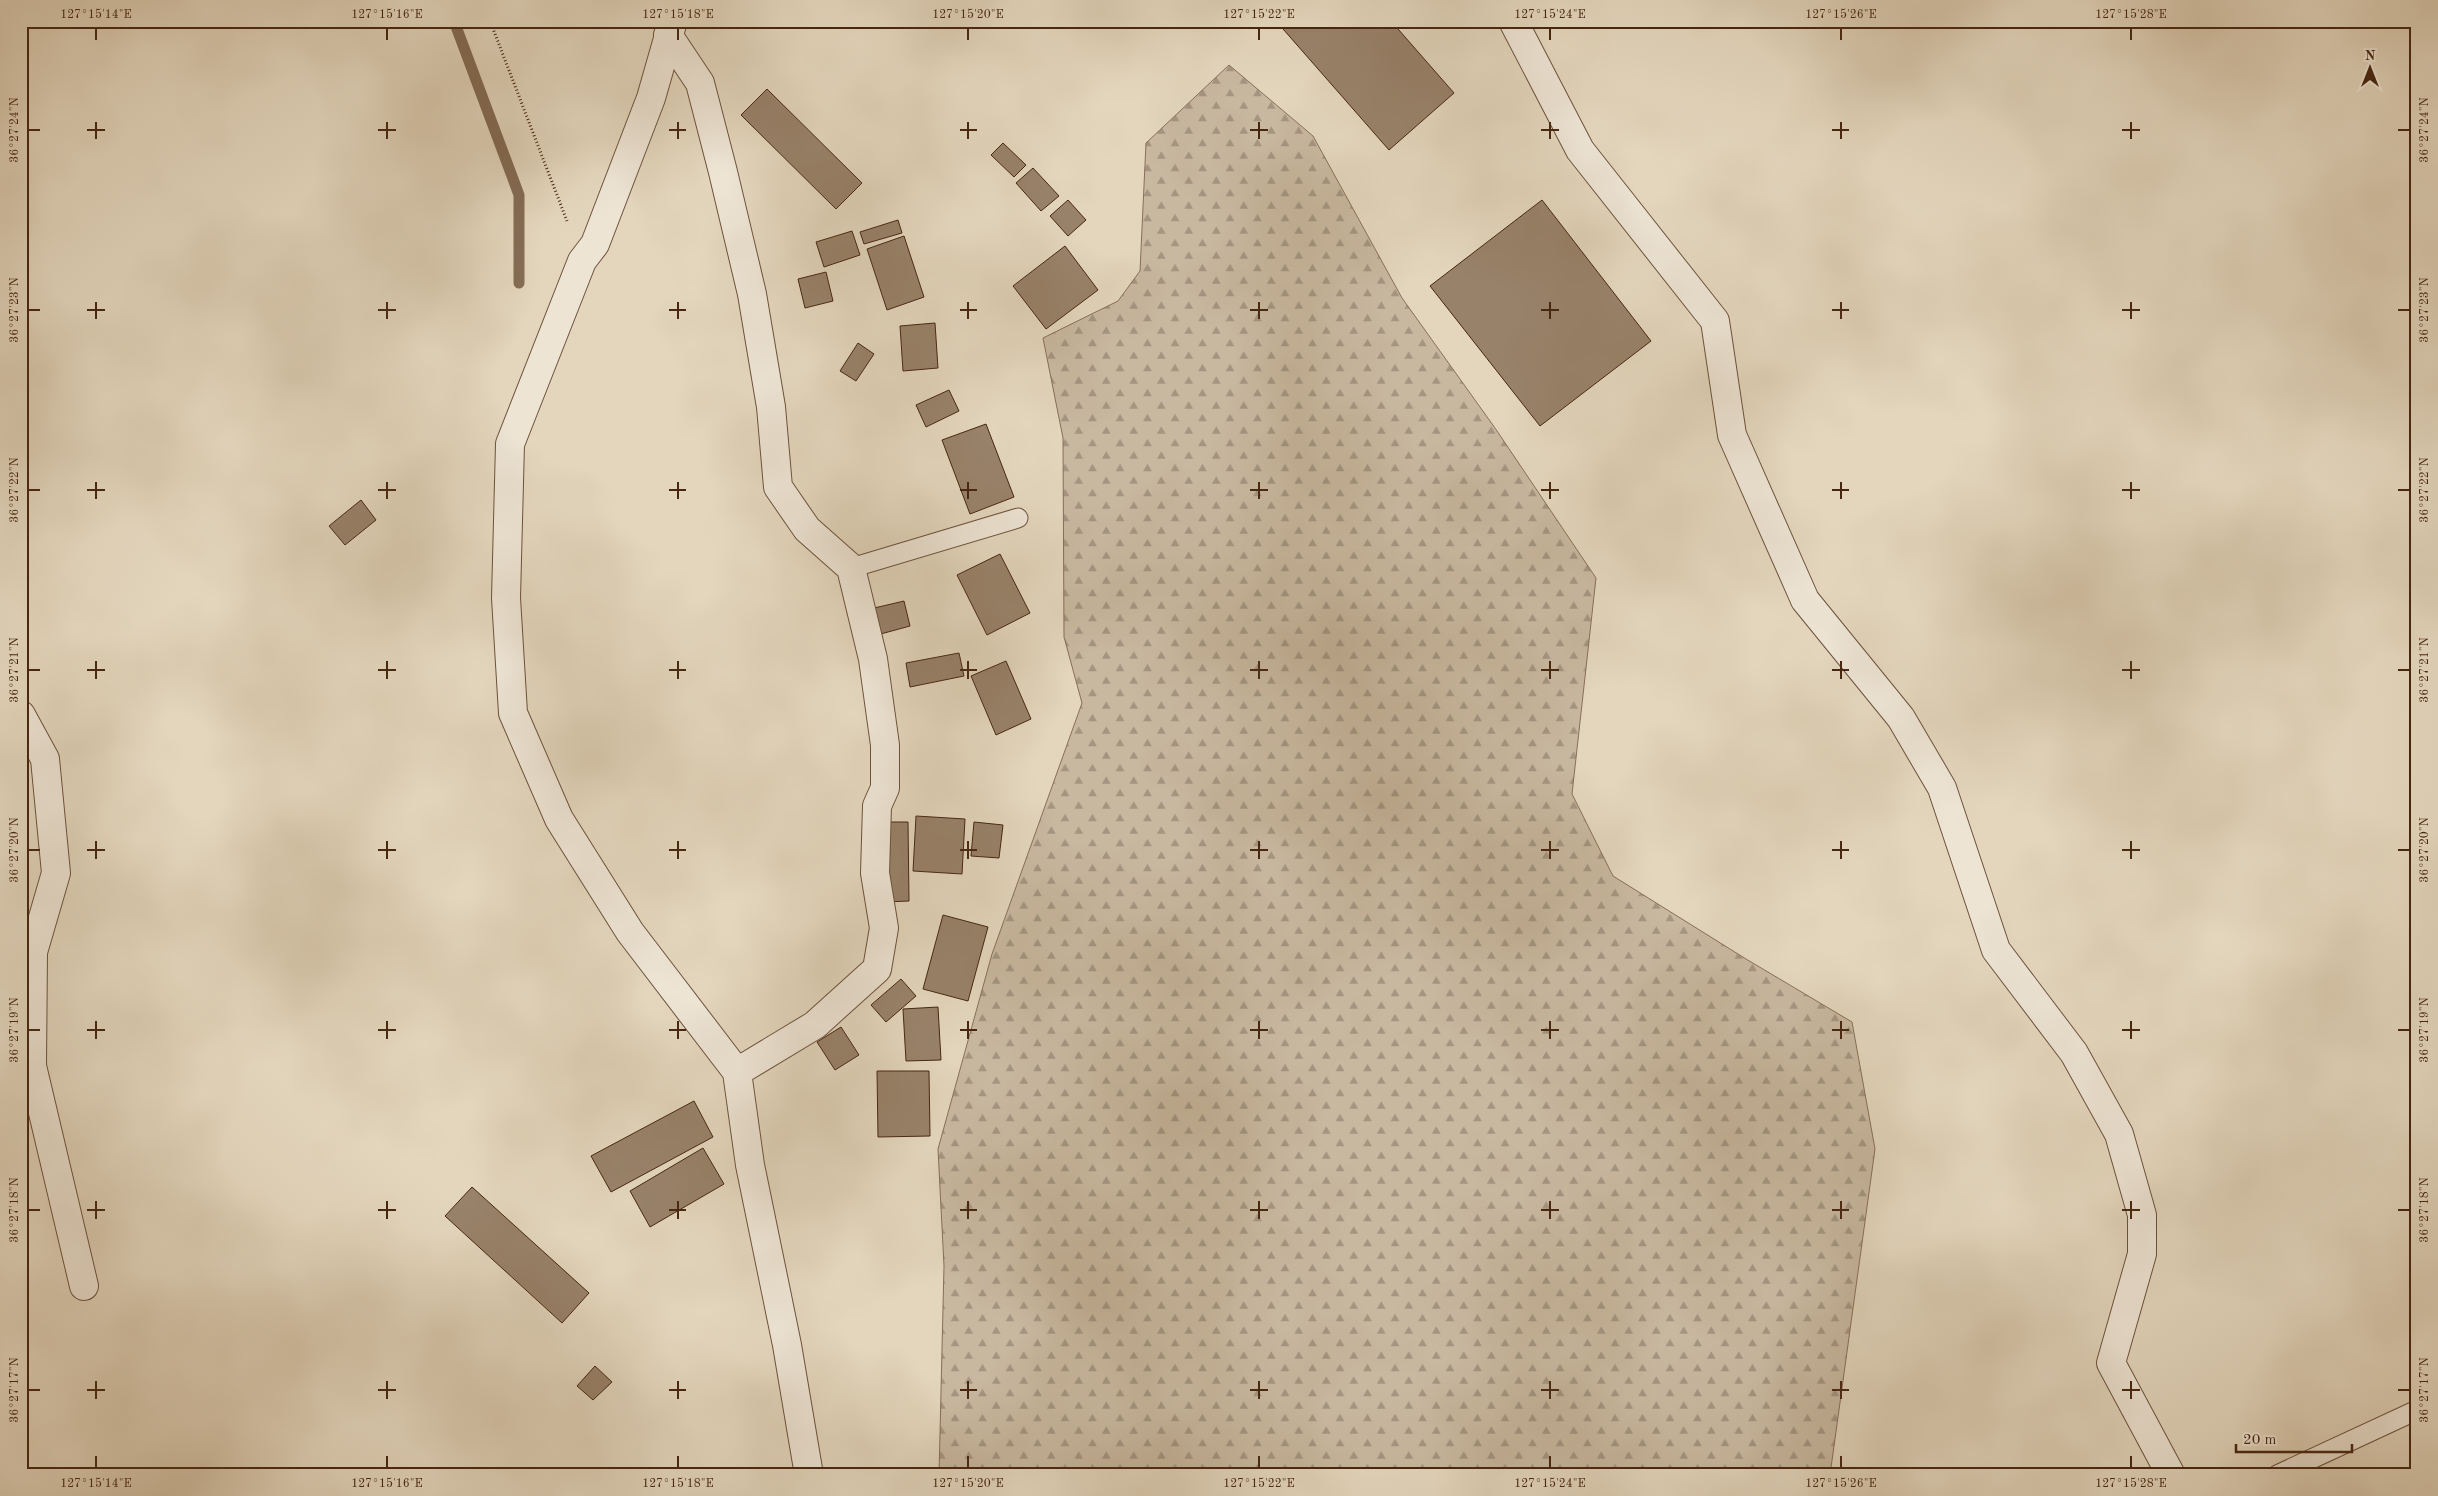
<svg xmlns="http://www.w3.org/2000/svg" width="2438" height="1496" font-family="'Old Standard TT',serif">
<defs>
<pattern id="forest-firs" width="22" height="20" patternUnits="userSpaceOnUse" patternTransform="scale(1.25)"><rect width="22" height="20" fill="#c8b8a0"/><path d="M5 1l3.5 6h-7zM16 11l3.5 6h-7z" fill="#a49581"/></pattern>
</defs>
<rect width="100%" height="100%" fill="#e3d6bd"/>
<filter id="stains"><feTurbulence type="fractalNoise" baseFrequency=".004" numOctaves="4"/><feColorMatrix values="0 0 0 0 .2 0 0 0 0 .09 0 0 0 0 .02 0 0 0 .5 -.17"/></filter>
<radialGradient id="worn" r=".72"><stop offset=".6" stop-color="#630" stop-opacity="0"/><stop offset="1" stop-color="#630" stop-opacity=".3"/></radialGradient>
<polygon fill="url(#forest-firs)" stroke="#876f58" points="1229,65 1313,136 1402,298 1495,428 1596,578 1572,794 1613,876 1746,959 1852,1022 1875,1149 1830,1475 939,1475 944,1266 938,1149 992,954 1082,703 1064,637 1063,438 1043,338 1118,301 1140,271 1146,143"/>
<g fill="none" stroke-linecap="round" stroke-linejoin="round">
<polyline stroke="#846c55" stroke-width="11" points="454,21 519,195 519,283"/>
</g>
<g fill="#98826a" stroke="#462611">
<polygon points="1276,21 1391,21 1454,93 1389,150"/>
<polygon points="767,89 862,183 836,209 741,115"/>
<polygon points="1003,143 1026,165 1014,177 991,155"/>
<polygon points="1033,168 1059,196 1041,211 1016,183"/>
<polygon points="1068,200 1086,220 1068,236 1050,216"/>
<polygon points="1542,200 1651,341 1540,426 1430,286"/>
<polygon points="898,220 902,233 864,244 860,232"/>
<polygon points="852,231 860,255 824,267 816,242"/>
<polygon points="904,236 924,297 887,310 867,249"/>
<polygon points="1065,246 1098,290 1046,329 1013,286"/>
<polygon points="826,272 833,301 805,308 798,279"/>
<polygon points="935,323 938,368 903,371 900,326"/>
<polygon points="858,343 874,354 856,381 840,371"/>
<polygon points="949,390 959,411 926,427 916,405"/>
<polygon points="986,424 1014,497 970,514 942,440"/>
<polygon points="361,500 376,520 345,545 329,526"/>
<polygon points="1000,554 1030,613 987,635 957,575"/>
<polygon points="904,601 910,626 877,635 870,609"/>
<polygon points="959,653 964,676 910,687 906,663"/>
<polygon points="1006,661 1031,719 996,735 971,676"/>
<polygon points="916,816 965,819 962,874 913,871"/>
<polygon points="884,822 908,822 909,901 885,902"/>
<polygon points="974,822 1003,825 999,858 971,856"/>
<polygon points="943,915 988,927 968,1001 923,989"/>
<polygon points="901,979 916,996 886,1022 871,1005"/>
<polygon points="938,1007 941,1060 906,1061 903,1009"/>
<polygon points="841,1027 859,1055 835,1070 817,1042"/>
<polygon points="877,1071 929,1071 930,1136 878,1137"/>
<polygon points="694,1101 713,1137 611,1192 591,1156"/>
<polygon points="703,1148 724,1184 650,1227 630,1191"/>
<polygon points="472,1187 589,1293 562,1323 445,1216"/>
<polygon points="595,1366 612,1382 593,1400 577,1386"/>
</g>
<g fill="none" stroke-linecap="round" stroke-linejoin="round">
<defs>
<g id="service">
<polyline points="851,568 1018,518"/>
<polyline points="2277,1475 2417,1410"/>
</g>
<g id="minor">
<polyline points="673,21 651,98 595,244 582,261 510,444 506,598 513,713 559,819 630,932 737,1072 750,1165 787,1345 809,1475"/>
<polyline points="1513,21 1580,150 1715,321 1732,435 1805,600 1901,718 1942,788 1996,950 2074,1053 2119,1134 2142,1215 2142,1254 2111,1363 2171,1475"/>
<polyline points="668,35 700,83 723,172 752,294 771,407 778,487 807,529 851,568 873,659 885,745 885,788 877,806 875,873 884,928 877,969 815,1025 737,1072"/>
<polyline points="21,715 45,759 56,873 33,952 32,1066 84,1286"/>
</g>
</defs>
<use href="#service" stroke="#6d523c" stroke-width="21"/>
<use href="#minor" stroke="#6d523c" stroke-width="30"/>
<polyline stroke="#462611" stroke-width="3" stroke-dasharray="1 2.5" stroke-linecap="butt" points="490,21 567,221"/>
<use href="#service" stroke="#ede4d4" stroke-width="19"/>
<use href="#minor" stroke="#ede4d4" stroke-width="28"/>
</g>
<path fill="none" stroke="#462611" stroke-width="2" d="M96,28V40M387,28V40M678,28V40M968,28V40M1259,28V40M1550,28V40M1841,28V40M2131,28V40M96,122V139M387,122V139M678,122V139M968,122V139M1259,122V139M1550,122V139M1841,122V139M2131,122V139M28,130H40M87,130H105M378,130H396M669,130H686M960,130H977M1250,130H1268M1541,130H1559M1832,130H1849M2122,130H2140M2398,130H2410M96,302V319M387,302V319M678,302V319M968,302V319M1259,302V319M1550,302V319M1841,302V319M2131,302V319M28,310H40M87,310H105M378,310H396M669,310H686M960,310H977M1250,310H1268M1541,310H1559M1832,310H1849M2122,310H2140M2398,310H2410M96,482V499M387,482V499M678,482V499M968,482V499M1259,482V499M1550,482V499M1841,482V499M2131,482V499M28,490H40M87,490H105M378,490H396M669,490H686M960,490H977M1250,490H1268M1541,490H1559M1832,490H1849M2122,490H2140M2398,490H2410M96,661V679M387,661V679M678,661V679M968,661V679M1259,661V679M1550,661V679M1841,661V679M2131,661V679M28,670H40M87,670H105M378,670H396M669,670H686M960,670H977M1250,670H1268M1541,670H1559M1832,670H1849M2122,670H2140M2398,670H2410M96,841V859M387,841V859M678,841V859M968,841V859M1259,841V859M1550,841V859M1841,841V859M2131,841V859M28,850H40M87,850H105M378,850H396M669,850H686M960,850H977M1250,850H1268M1541,850H1559M1832,850H1849M2122,850H2140M2398,850H2410M96,1021V1039M387,1021V1039M678,1021V1039M968,1021V1039M1259,1021V1039M1550,1021V1039M1841,1021V1039M2131,1021V1039M28,1030H40M87,1030H105M378,1030H396M669,1030H686M960,1030H977M1250,1030H1268M1541,1030H1559M1832,1030H1849M2122,1030H2140M2398,1030H2410M96,1201V1219M387,1201V1219M678,1201V1219M968,1201V1219M1259,1201V1219M1550,1201V1219M1841,1201V1219M2131,1201V1219M28,1210H40M87,1210H105M378,1210H396M669,1210H686M960,1210H977M1250,1210H1268M1541,1210H1559M1832,1210H1849M2122,1210H2140M2398,1210H2410M96,1381V1399M387,1381V1399M678,1381V1399M968,1381V1399M1259,1381V1399M1550,1381V1399M1841,1381V1399M2131,1381V1399M28,1390H40M87,1390H105M378,1390H396M669,1390H686M960,1390H977M1250,1390H1268M1541,1390H1559M1832,1390H1849M2122,1390H2140M2398,1390H2410M96,1456V1468M387,1456V1468M678,1456V1468M968,1456V1468M1259,1456V1468M1550,1456V1468M1841,1456V1468M2131,1456V1468"/>
<rect width="2438" height="1496" fill="none" stroke="#e3d6bd" stroke-width="55"/>
<g transform="translate(2370 68)" stroke="#ede4d4" stroke-width="4" paint-order="stroke">
<path d="M0-4L9 19L0 12L-9 19Z" fill="#462611"/>
<text y="-8" font-size="14" font-weight="bold" text-anchor="middle" fill="#462611">N</text>
</g>
<path d="M2236 1444v8h116v-8" fill="none" stroke="#462611" stroke-width="2.5"/>
<text x="2243" y="1444" font-size="15" fill="#462611" stroke="#ede4d4" stroke-width="4" paint-order="stroke">20 m</text>
<rect x="28" y="28" width="2382" height="1440" fill="none" stroke="#462611" stroke-width="2"/>
<g font-size="12" text-anchor="middle" fill="#462611">
<text x="96" y="18">127°15'14"E</text>
<text x="387" y="18">127°15'16"E</text>
<text x="678" y="18">127°15'18"E</text>
<text x="968" y="18">127°15'20"E</text>
<text x="1259" y="18">127°15'22"E</text>
<text x="1550" y="18">127°15'24"E</text>
<text x="1841" y="18">127°15'26"E</text>
<text x="2131" y="18">127°15'28"E</text>
<text transform="translate(14 130) rotate(-90)" y="4">36°27'24"N</text>
<text transform="translate(2424 130) rotate(-90)" y="4">36°27'24"N</text>
<text transform="translate(14 310) rotate(-90)" y="4">36°27'23"N</text>
<text transform="translate(2424 310) rotate(-90)" y="4">36°27'23"N</text>
<text transform="translate(14 490) rotate(-90)" y="4">36°27'22"N</text>
<text transform="translate(2424 490) rotate(-90)" y="4">36°27'22"N</text>
<text transform="translate(14 670) rotate(-90)" y="4">36°27'21"N</text>
<text transform="translate(2424 670) rotate(-90)" y="4">36°27'21"N</text>
<text transform="translate(14 850) rotate(-90)" y="4">36°27'20"N</text>
<text transform="translate(2424 850) rotate(-90)" y="4">36°27'20"N</text>
<text transform="translate(14 1030) rotate(-90)" y="4">36°27'19"N</text>
<text transform="translate(2424 1030) rotate(-90)" y="4">36°27'19"N</text>
<text transform="translate(14 1210) rotate(-90)" y="4">36°27'18"N</text>
<text transform="translate(2424 1210) rotate(-90)" y="4">36°27'18"N</text>
<text transform="translate(14 1390) rotate(-90)" y="4">36°27'17"N</text>
<text transform="translate(2424 1390) rotate(-90)" y="4">36°27'17"N</text>
<text x="96" y="1487">127°15'14"E</text>
<text x="387" y="1487">127°15'16"E</text>
<text x="678" y="1487">127°15'18"E</text>
<text x="968" y="1487">127°15'20"E</text>
<text x="1259" y="1487">127°15'22"E</text>
<text x="1550" y="1487">127°15'24"E</text>
<text x="1841" y="1487">127°15'26"E</text>
<text x="2131" y="1487">127°15'28"E</text>
</g>
<rect width="100%" height="100%" filter="url(#stains)"/>
<rect width="100%" height="100%" fill="url(#worn)"/>
</svg>
